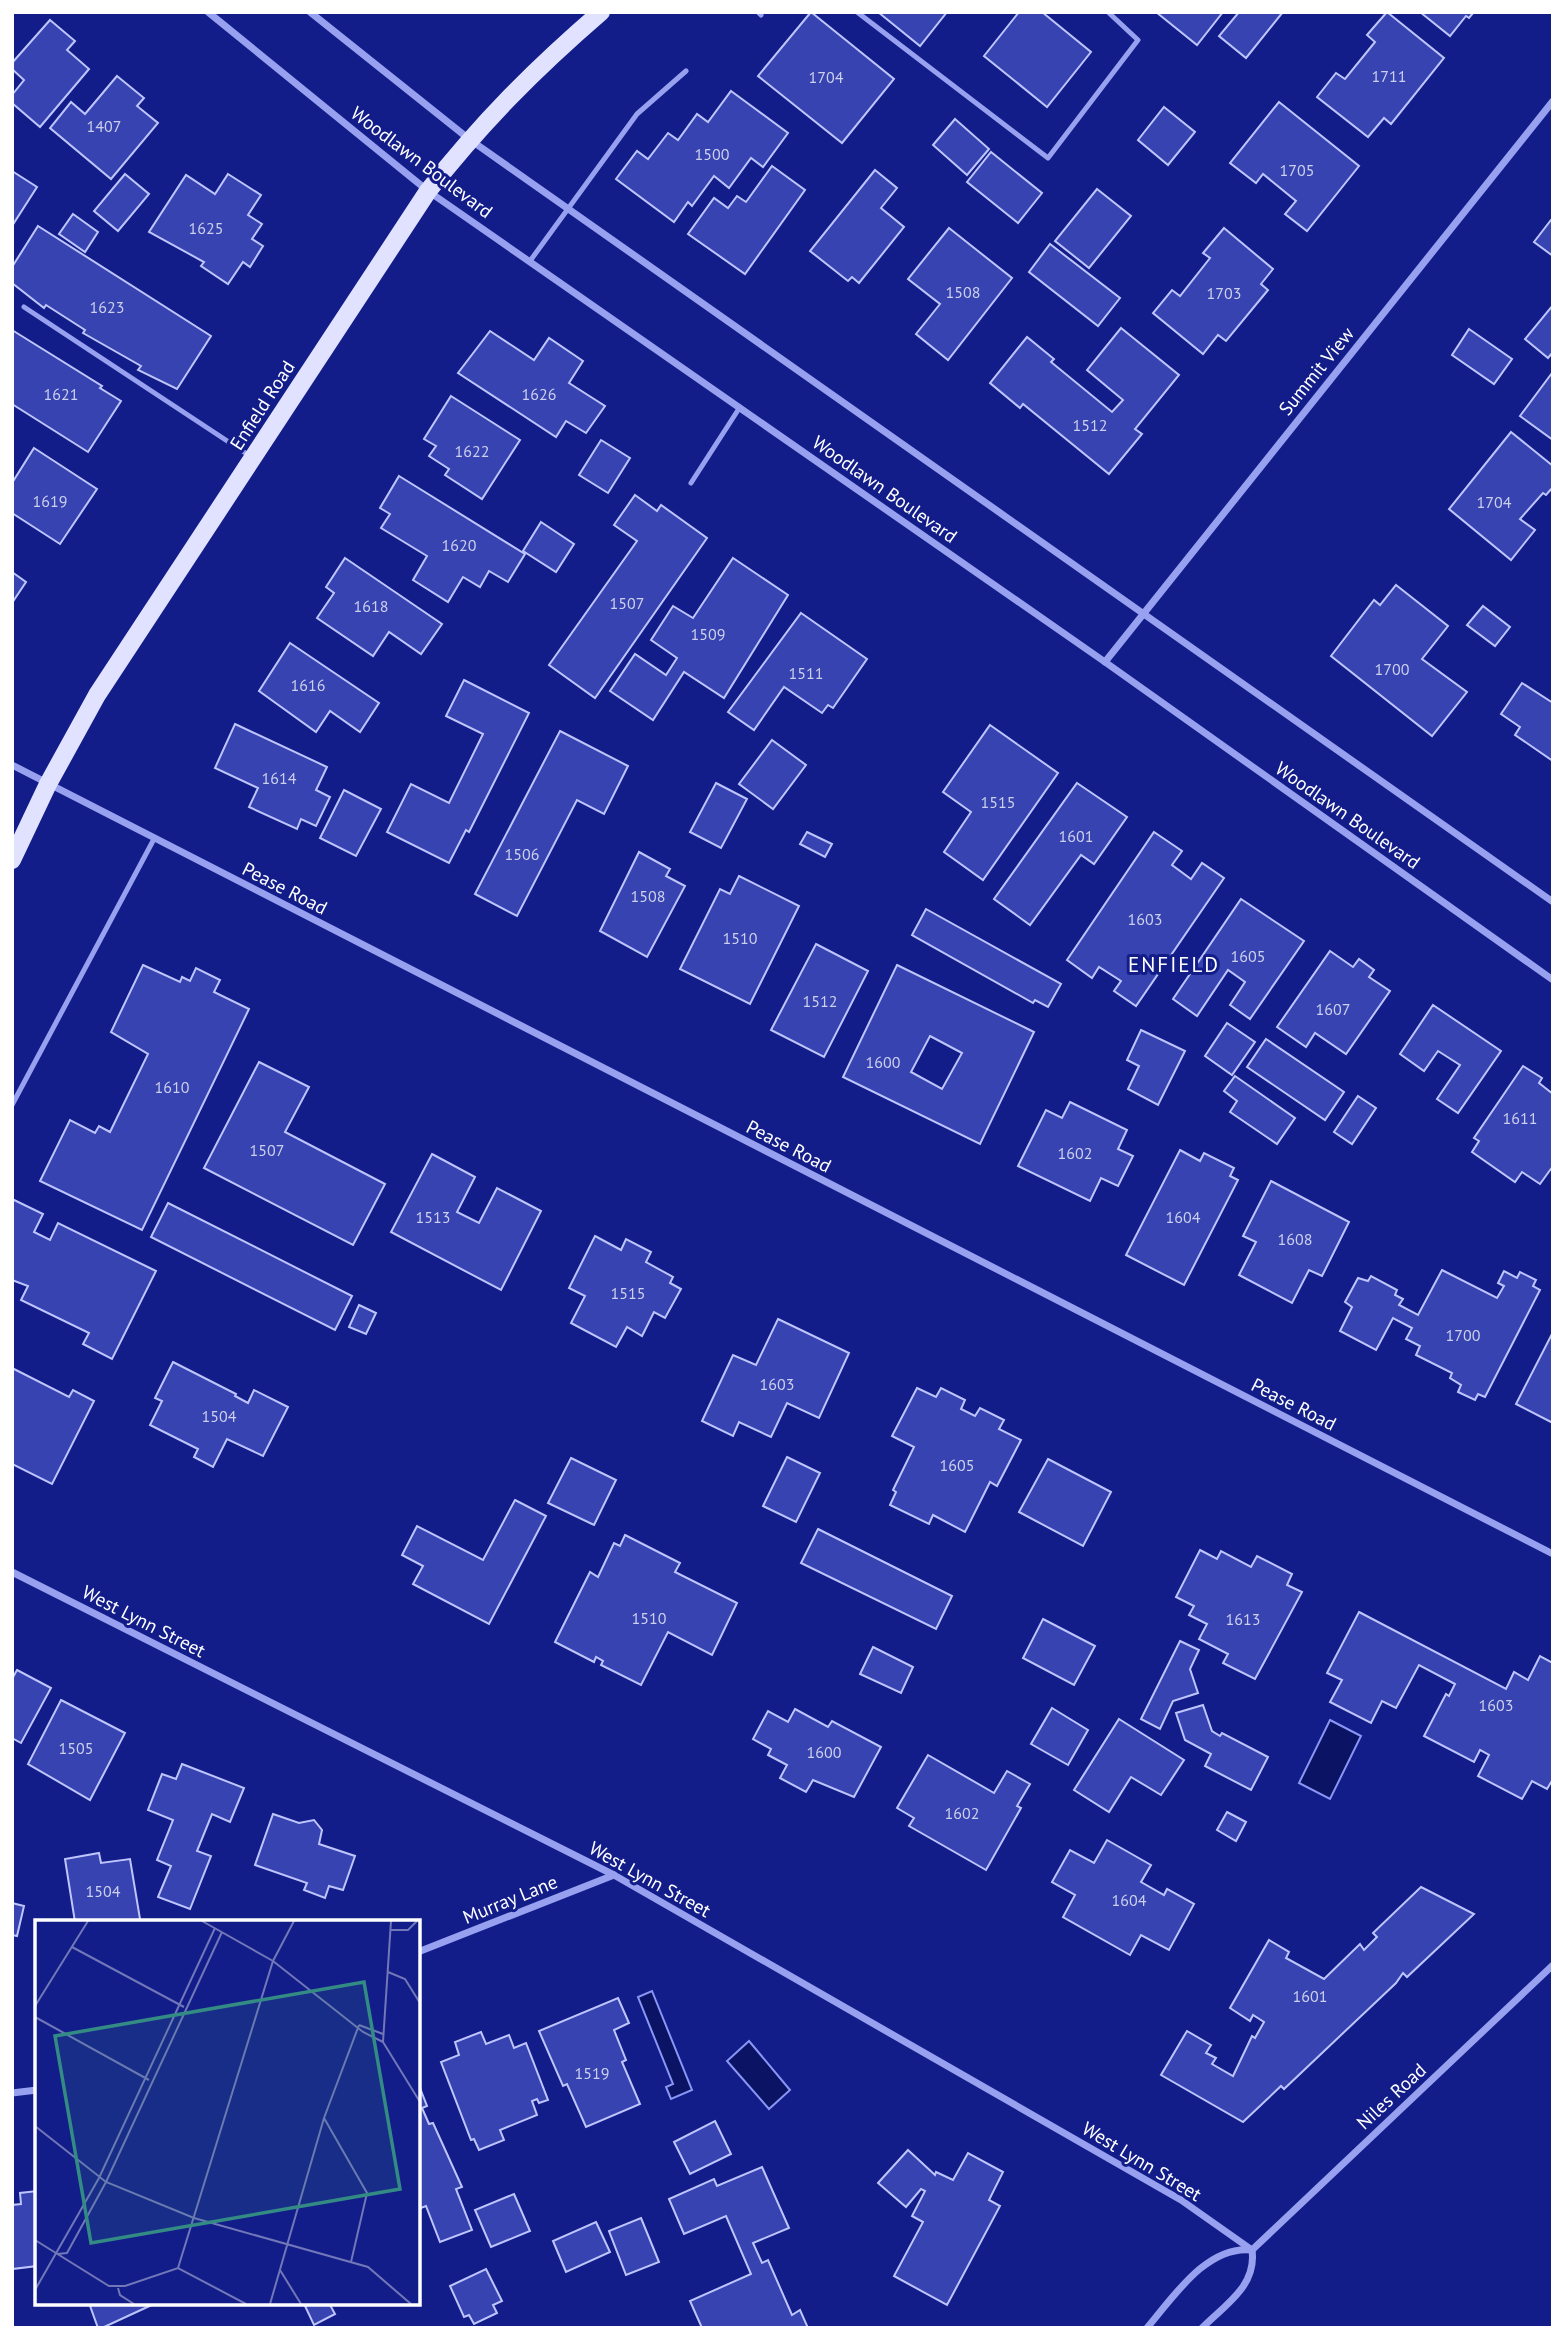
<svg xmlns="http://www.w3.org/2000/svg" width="1565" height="2340" font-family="'PT Sans',sans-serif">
<rect width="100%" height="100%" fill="#121d89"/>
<g fill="#0b1365" stroke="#8996f4" stroke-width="2">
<polygon points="1330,1720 1361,1736 1330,1799 1299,1783"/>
<polygon points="652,1991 692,2090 671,2099 666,2087 673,2084 638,1997"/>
<polygon points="749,2041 790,2090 769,2109 727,2061"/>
</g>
<g fill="#3643b1" stroke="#bec5fc" stroke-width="2" fill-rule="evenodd">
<polygon points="811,12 894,79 842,143 758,76"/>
<polygon points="878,12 947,12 920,46"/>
<polygon points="1019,12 1042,12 1091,52 1047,107 984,56"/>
<polygon points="1156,12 1223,12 1197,45"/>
<polygon points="1239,12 1283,12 1246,58 1219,36"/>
<polygon points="1387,12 1444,58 1391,124 1384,118 1368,137 1317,97 1336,73 1345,79 1375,42 1367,35"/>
<polygon points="1420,12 1474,12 1469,18 1466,16 1450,36"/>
<polygon points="50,20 75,41 67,50 89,69 40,127 12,103 12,95 24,80 12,69 12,63"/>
<polygon points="117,76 144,98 137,106 158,123 111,179 50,128 71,102 85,114"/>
<polygon points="731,91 788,133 763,167 751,158 729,188 714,176 692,206 688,202 674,222 616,179 637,151 648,159 668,133 678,140 697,114 708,122"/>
<polygon points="1279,102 1359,166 1307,231 1285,214 1296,201 1263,174 1256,183 1230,163"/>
<polygon points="1164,107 1195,132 1168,165 1138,140"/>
<polygon points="955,119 989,149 967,175 933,145"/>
<polygon points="991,152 1042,193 1018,223 967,182"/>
<polygon points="772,166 805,190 745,274 688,234 714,198 728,208 737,196 746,202"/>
<polygon points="875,170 897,188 881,208 904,227 859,283 852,277 848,281 810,251"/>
<polygon points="12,171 37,187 12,226"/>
<polygon points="125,174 149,194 118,231 94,211"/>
<polygon points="228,174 261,195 248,215 262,224 252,239 263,246 250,267 243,262 228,284 201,266 204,262 149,232 186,175 215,194"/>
<polygon points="1097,189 1131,216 1089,268 1055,241"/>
<polygon points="73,214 98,232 85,252 59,234"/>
<polygon points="1551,220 1553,221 1553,256 1534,242"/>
<polygon points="38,226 211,336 177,389 138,370 141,366 83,333 85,330 46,305 44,308 12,283 12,267"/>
<polygon points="949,228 1012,278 948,360 916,334 940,304 908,279"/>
<polygon points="1224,228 1273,269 1261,284 1268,290 1226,341 1218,335 1203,354 1153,313 1172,290 1180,296 1210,258 1203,253"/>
<polygon points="1050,244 1120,298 1098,326 1029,272"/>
<polygon points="1553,305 1553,352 1548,358 1525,339"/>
<polygon points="1121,328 1179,375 1135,429 1142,434 1109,474 1023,404 1020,408 990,383 1027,337 1054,359 1051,362 1112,412 1123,400 1087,370"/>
<polygon points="1469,329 1512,359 1494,384 1452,355"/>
<polygon points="12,330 102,386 100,388 121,401 88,452 12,404"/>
<polygon points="490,331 534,360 549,338 583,361 569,383 605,406 586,433 566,421 556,437 458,373"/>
<polygon points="1552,373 1553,374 1553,440 1520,416"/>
<polygon points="451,396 520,440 482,499 445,475 449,469 429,456 436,446 424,439"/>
<polygon points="1511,432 1553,466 1553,487 1546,495 1543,493 1520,519 1535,530 1511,560 1449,509"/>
<polygon points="601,440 630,458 608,493 579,475"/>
<polygon points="34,448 97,489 60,544 12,513 12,483"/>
<polygon points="399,476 525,554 508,582 489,571 480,587 463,577 448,602 413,580 427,556 381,528 390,514 380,508"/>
<polygon points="635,495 657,511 661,505 707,538 595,698 549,665 637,541 614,525"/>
<polygon points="541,522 574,544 556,572 523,551"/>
<polygon points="345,558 442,624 421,654 389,632 373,656 317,618 334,593 326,587"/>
<polygon points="733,558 788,595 724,698 684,672 653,720 610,691 635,654 666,675 677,658 651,640 673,606 693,618"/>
<polygon points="12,572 26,582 12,603"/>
<polygon points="1396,585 1448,626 1422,659 1467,692 1432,736 1331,656 1374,600 1380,605"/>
<polygon points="1483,606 1510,627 1495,646 1467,625"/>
<polygon points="801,613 867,659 833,708 828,705 822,713 784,687 754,730 728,712"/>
<polygon points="290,643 379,703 360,732 330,711 316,732 259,691"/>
<polygon points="464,680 529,713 469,832 466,830 449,863 387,832 411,784 449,803 483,734 446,716"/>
<polygon points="1522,683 1553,703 1553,761 1515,735 1520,727 1501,714"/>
<polygon points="235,724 327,767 316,790 330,797 316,826 301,819 297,829 249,807 258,788 215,768"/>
<polygon points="990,725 1058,773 983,880 944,852 971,812 943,792"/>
<polygon points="560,731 628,766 604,814 577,800 517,916 475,894"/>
<polygon points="772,740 806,765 773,809 739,784"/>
<polygon points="716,783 747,799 721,848 690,832"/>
<polygon points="1077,783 1127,817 1094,864 1081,855 1030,925 994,899"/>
<polygon points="344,790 381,809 356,856 320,838"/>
<polygon points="807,832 832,844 825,857 800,844"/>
<polygon points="1154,832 1182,851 1172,865 1191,879 1202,863 1224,878 1136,1006 1114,991 1121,981 1099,967 1092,978 1067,960"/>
<polygon points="639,852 670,869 666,876 685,886 647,957 600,931"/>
<polygon points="739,876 799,906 750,1004 680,969 720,889 730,894"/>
<polygon points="1241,899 1304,941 1250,1019 1230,1005 1245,982 1228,970 1197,1016 1173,999"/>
<polygon points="926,909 1061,984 1048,1007 1035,1000 1033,1003 912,935"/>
<polygon points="816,944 868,971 824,1057 771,1030"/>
<polygon points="1330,951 1353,967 1359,959 1374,970 1369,977 1390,991 1346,1054 1315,1033 1306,1047 1277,1027"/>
<polygon points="143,965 180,982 182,977 190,981 196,968 220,980 214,992 249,1009 142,1230 40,1181 70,1120 95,1133 99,1126 110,1132 148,1054 111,1032"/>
<path d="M897,965L1034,1032L980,1144L843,1077ZM930,1036L962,1053L942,1089L911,1072Z"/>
<polygon points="1433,1005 1501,1051 1458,1113 1437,1099 1460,1065 1438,1051 1424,1071 1400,1054"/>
<polygon points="1227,1023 1255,1042 1232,1075 1205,1056"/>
<polygon points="1141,1030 1185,1051 1158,1105 1128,1089 1139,1066 1127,1060"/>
<polygon points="1266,1039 1344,1092 1325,1120 1247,1067"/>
<polygon points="259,1062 309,1087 285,1132 385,1184 353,1245 204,1168"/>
<polygon points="1523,1066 1542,1078 1539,1083 1553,1094 1553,1166 1540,1184 1522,1172 1515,1182 1472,1152 1479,1141 1474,1138"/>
<polygon points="1235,1076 1295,1118 1277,1144 1230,1112 1237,1101 1224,1091"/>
<polygon points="1358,1096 1376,1108 1352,1144 1334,1132"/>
<polygon points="1070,1102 1127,1130 1118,1149 1133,1156 1118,1186 1101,1178 1090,1201 1018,1166 1046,1110 1062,1118"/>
<polygon points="1180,1150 1200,1161 1204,1153 1234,1168 1230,1176 1238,1180 1184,1285 1126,1255"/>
<polygon points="432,1154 475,1177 457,1212 479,1223 497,1188 541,1211 501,1290 391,1232"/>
<polygon points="1271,1181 1349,1222 1322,1276 1309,1270 1292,1303 1239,1275 1256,1242 1243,1236"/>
<polygon points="12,1199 43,1214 34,1232 50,1240 58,1223 156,1271 112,1359 83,1344 89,1333 21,1300 28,1286 12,1280"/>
<polygon points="168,1203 352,1296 335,1330 151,1237"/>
<polygon points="595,1236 621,1250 626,1239 651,1252 646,1262 673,1277 670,1283 681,1289 665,1318 654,1312 642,1336 627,1327 616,1347 571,1323 585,1296 569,1288"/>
<polygon points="1442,1270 1497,1298 1504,1286 1498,1283 1504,1271 1517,1278 1520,1272 1536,1280 1533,1286 1540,1290 1485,1397 1478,1394 1475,1400 1458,1392 1461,1385 1450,1378 1452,1373 1416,1355 1420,1346 1406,1339 1412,1328 1393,1318 1376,1350 1340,1331 1352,1307 1345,1302 1358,1278 1368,1281 1371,1276 1397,1290 1395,1295 1403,1299 1399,1305 1418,1315"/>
<polygon points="359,1305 376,1313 366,1334 349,1327"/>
<polygon points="778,1319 849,1353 819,1418 787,1403 771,1437 739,1422 733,1436 702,1421 733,1355 756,1365"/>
<polygon points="1553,1332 1553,1423 1516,1404"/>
<polygon points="173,1362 236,1394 235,1396 248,1403 254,1390 288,1407 263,1456 227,1439 213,1467 194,1457 198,1449 150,1425 162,1401 155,1398"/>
<polygon points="12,1368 69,1397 73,1390 94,1401 52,1484 12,1464"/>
<polygon points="917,1388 936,1397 941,1388 965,1400 961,1409 975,1416 980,1408 1004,1420 999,1429 1021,1440 997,1486 990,1482 965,1532 933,1515 929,1524 890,1505 896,1492 893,1490 914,1447 892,1436"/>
<polygon points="787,1457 820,1473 796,1522 763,1506"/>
<polygon points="571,1458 616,1480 594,1525 548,1503"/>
<polygon points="1048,1459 1111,1492 1083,1546 1019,1512"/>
<polygon points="515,1500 546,1516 489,1624 413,1584 423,1566 402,1555 417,1526 483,1560"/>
<polygon points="818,1529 952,1596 936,1629 801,1563"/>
<polygon points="625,1535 680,1563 675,1572 737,1603 712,1655 668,1632 641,1685 601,1665 603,1661 596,1657 594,1662 555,1642 590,1572 598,1577 614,1543 620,1546"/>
<polygon points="1200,1550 1217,1559 1221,1551 1251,1567 1257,1556 1292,1574 1287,1585 1302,1592 1255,1679 1223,1663 1228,1654 1199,1639 1207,1624 1189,1615 1194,1606 1176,1597"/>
<polygon points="1359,1612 1506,1689 1514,1672 1528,1680 1540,1656 1553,1663 1553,1779 1547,1789 1532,1781 1522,1799 1478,1776 1489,1755 1480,1750 1474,1762 1424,1736 1446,1694 1449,1696 1455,1684 1419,1665 1396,1708 1382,1701 1371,1723 1330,1702 1342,1680 1327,1673"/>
<polygon points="1043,1619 1095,1646 1074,1685 1023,1658"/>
<polygon points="1180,1641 1199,1650 1190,1669 1198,1693 1173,1701 1160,1729 1141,1719"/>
<polygon points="873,1647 913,1667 901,1693 860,1674"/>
<polygon points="17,1670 51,1688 21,1743 12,1738 12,1679"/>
<polygon points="61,1700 125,1733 90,1800 28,1764"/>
<polygon points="1203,1705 1212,1731 1220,1736 1222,1733 1268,1757 1251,1790 1205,1766 1211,1754 1185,1740 1176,1713"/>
<polygon points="1052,1708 1088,1730 1068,1765 1031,1744"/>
<polygon points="795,1709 828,1727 832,1721 881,1747 854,1797 813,1780 806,1792 780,1778 787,1765 768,1755 771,1749 753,1739 768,1711 788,1722"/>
<polygon points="1119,1719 1184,1760 1161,1795 1131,1777 1109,1812 1074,1790"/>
<polygon points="928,1755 994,1793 1007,1771 1030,1784 1017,1806 1021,1808 986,1870 909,1826 914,1818 897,1808"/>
<polygon points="182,1764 244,1788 230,1822 212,1814 197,1851 211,1856 190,1909 158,1897 171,1866 157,1860 173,1820 148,1810 162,1774 176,1779"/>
<polygon points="1227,1812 1246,1822 1236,1841 1217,1830"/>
<polygon points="273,1814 299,1823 314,1820 322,1830 319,1844 355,1856 343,1890 329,1886 325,1898 304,1890 307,1883 255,1865"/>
<polygon points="1107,1840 1151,1865 1141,1882 1164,1895 1167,1889 1194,1904 1169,1950 1141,1935 1130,1955 1063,1917 1075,1895 1052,1882 1070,1850 1094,1863"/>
<polygon points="99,1853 101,1863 130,1859 140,1919 134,1922 75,1922 65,1859"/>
<polygon points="1421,1887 1474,1914 1407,1977 1403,1973 1396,1983 1284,2089 1281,2086 1243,2122 1161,2075 1187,2031 1211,2045 1206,2053 1216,2058 1212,2064 1233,2076 1252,2036 1255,2038 1264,2022 1253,2015 1250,2021 1230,2008 1269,1940 1289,1952 1286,1958 1324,1979 1360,1944 1364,1950 1377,1937 1373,1933"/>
<polygon points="12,1903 24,1906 17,1936 12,1935"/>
<polygon points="618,1998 629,2023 614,2030 626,2060 622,2062 640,2104 586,2127 567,2084 563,2086 539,2031"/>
<polygon points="481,2032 486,2044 509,2035 514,2048 526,2043 548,2100 539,2103 537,2099 532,2101 537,2115 500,2130 504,2140 479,2150 474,2139 471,2140 441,2062 459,2055 455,2042"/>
<polygon points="418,2083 427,2106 422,2108 429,2124 433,2123 462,2187 456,2189 472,2230 440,2242 426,2206 418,2209"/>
<polygon points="715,2121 731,2154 690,2174 674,2142"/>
<polygon points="908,2150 935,2175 936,2172 953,2180 968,2153 1003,2172 989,2200 1000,2206 947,2305 894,2276 923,2222 912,2216 925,2191 921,2189 906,2207 878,2183"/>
<polygon points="762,2167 789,2228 753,2243 762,2263 768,2260 792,2315 800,2310 808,2328 702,2328 690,2301 751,2274 726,2216 684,2234 669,2199 714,2179 717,2186"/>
<polygon points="37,2191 37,2266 12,2269 12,2205 21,2204 20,2193"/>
<polygon points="514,2194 530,2231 491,2247 475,2210"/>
<polygon points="641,2218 659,2262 626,2275 609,2231"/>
<polygon points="596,2222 610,2252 566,2272 553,2241"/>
<polygon points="486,2269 502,2301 493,2305 497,2313 474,2324 469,2315 464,2317 450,2286"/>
<polygon points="89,2303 156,2303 102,2328 98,2328"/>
<polygon points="311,2303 329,2303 335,2314 314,2325 305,2306"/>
</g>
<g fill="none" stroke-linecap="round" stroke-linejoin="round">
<g stroke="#98a1f0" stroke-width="5">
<polyline points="758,12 761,15"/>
<polyline points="857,12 1048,158 1138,40 1108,12"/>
<polyline points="530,261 637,114 686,71"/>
<polyline points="24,307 250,456"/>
<polyline points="691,483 740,407"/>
<polyline points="12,1105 154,839"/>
</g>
<g stroke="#98a1f0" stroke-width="7">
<polyline points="208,12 428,191 1105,662 1553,980"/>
<polyline points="310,12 469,139 1553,902"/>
<polyline points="1105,662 1553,101"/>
<polyline points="12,765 1553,1554"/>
<polyline points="12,1572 614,1875 1181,2200 1252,2250"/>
<polyline points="418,1952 614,1875"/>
<polyline points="12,2093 37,2090"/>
<path d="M1147,2328C1174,2296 1207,2245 1252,2250L1553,1965"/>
<path d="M1202,2328C1225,2305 1257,2286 1252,2250"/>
</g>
<path stroke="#e1e2ff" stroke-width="18" d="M12,860L48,784L97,695L428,191C482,122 535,69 601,12"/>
</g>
<g text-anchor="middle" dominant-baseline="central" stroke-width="6" stroke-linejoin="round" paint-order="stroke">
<g font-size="16" fill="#cdd0ec">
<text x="1389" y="76">1711</text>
<text x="826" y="77">1704</text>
<text x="104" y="126">1407</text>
<text x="712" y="154">1500</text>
<text x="1297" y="170">1705</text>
<text x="206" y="228">1625</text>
<text x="963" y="292">1508</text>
<text x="1224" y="293">1703</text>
<text x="107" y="307">1623</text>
<text x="61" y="394">1621</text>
<text x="539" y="394">1626</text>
<text x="1090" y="425">1512</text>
<text x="472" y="451">1622</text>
<text x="50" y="501">1619</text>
<text x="1494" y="502">1704</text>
<text x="459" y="545">1620</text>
<text x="627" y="603">1507</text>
<text x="371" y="606">1618</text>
<text x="708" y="634">1509</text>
<text x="1392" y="669">1700</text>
<text x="806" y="673">1511</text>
<text x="308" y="685">1616</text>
<text x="279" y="778">1614</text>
<text x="998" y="802">1515</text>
<text x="1076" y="836">1601</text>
<text x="522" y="854">1506</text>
<text x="648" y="896">1508</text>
<text x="1145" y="919">1603</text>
<text x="740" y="938">1510</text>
<text x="1248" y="956">1605</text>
<text x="820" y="1001">1512</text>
<text x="1333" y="1009">1607</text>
<text x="883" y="1062">1600</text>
<text x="172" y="1087">1610</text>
<text x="1520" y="1118">1611</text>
<text x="267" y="1150">1507</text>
<text x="1075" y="1153">1602</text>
<text x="433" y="1217">1513</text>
<text x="1183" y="1217">1604</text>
<text x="1295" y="1239">1608</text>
<text x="628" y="1293">1515</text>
<text x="1463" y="1335">1700</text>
<text x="777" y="1384">1603</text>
<text x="219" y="1416">1504</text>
<text x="957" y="1465">1605</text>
<text x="649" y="1618">1510</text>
<text x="1243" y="1619">1613</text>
<text x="1496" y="1705">1603</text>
<text x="76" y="1748">1505</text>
<text x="824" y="1752">1600</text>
<text x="962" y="1813">1602</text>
<text x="103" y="1891">1504</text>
<text x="1129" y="1900">1604</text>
<text x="1310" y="1996">1601</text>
<text x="592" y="2073">1519</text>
</g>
<g font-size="19" fill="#fff" stroke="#121d89">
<text transform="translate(422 162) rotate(37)">Woodlawn Boulevard</text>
<text transform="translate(1316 371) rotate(-51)">Summit View</text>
<text transform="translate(262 405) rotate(-57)">Enfield Road</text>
<text transform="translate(885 489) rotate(35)">Woodlawn Boulevard</text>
<text transform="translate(1348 815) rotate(35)">Woodlawn Boulevard</text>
<text transform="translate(285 888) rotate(27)">Pease Road</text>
<text transform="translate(789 1146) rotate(27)">Pease Road</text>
<text transform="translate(1294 1404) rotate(27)">Pease Road</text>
<text transform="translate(144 1621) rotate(27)">West Lynn Street</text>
<text transform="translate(650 1879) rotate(29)">West Lynn Street</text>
<text transform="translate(510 1899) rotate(-22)">Murray Lane</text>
<text transform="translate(1391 2096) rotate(-43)">Niles Road</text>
<text transform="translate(1142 2161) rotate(31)">West Lynn Street</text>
</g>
<g font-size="21" letter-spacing="2" fill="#fff" stroke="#121d89">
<text x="1174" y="964">ENFIELD</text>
</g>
</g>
<g transform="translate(35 1920)">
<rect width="385" height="385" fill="#121d89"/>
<path fill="none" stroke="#7177b8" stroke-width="2" d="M167,1L238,41L328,112L348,122M356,1L348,122L385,182M356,10H373L382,1M37,27L149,87M353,52L370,59L385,83M0,86L53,1M0,97L114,160M324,105L348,114M289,198L332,273L316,342M0,206L71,262L159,298L333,347L376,384M0,320L74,366H90L143,348L211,384M22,334L32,333L71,262L187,12M143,348L238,41L259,1M245,350L266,384M83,368L85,375L99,384M0,370L64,258L180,8M235,384L289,198L324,105"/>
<path fill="#338b84" fill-opacity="0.15" stroke="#338b84" stroke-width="3.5" d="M329,62L365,269L56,323L20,116Z"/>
<rect width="385" height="385" fill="none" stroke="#fff" stroke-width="3.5"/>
</g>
<rect width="1565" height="2340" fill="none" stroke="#ffffff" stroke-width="28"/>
</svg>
